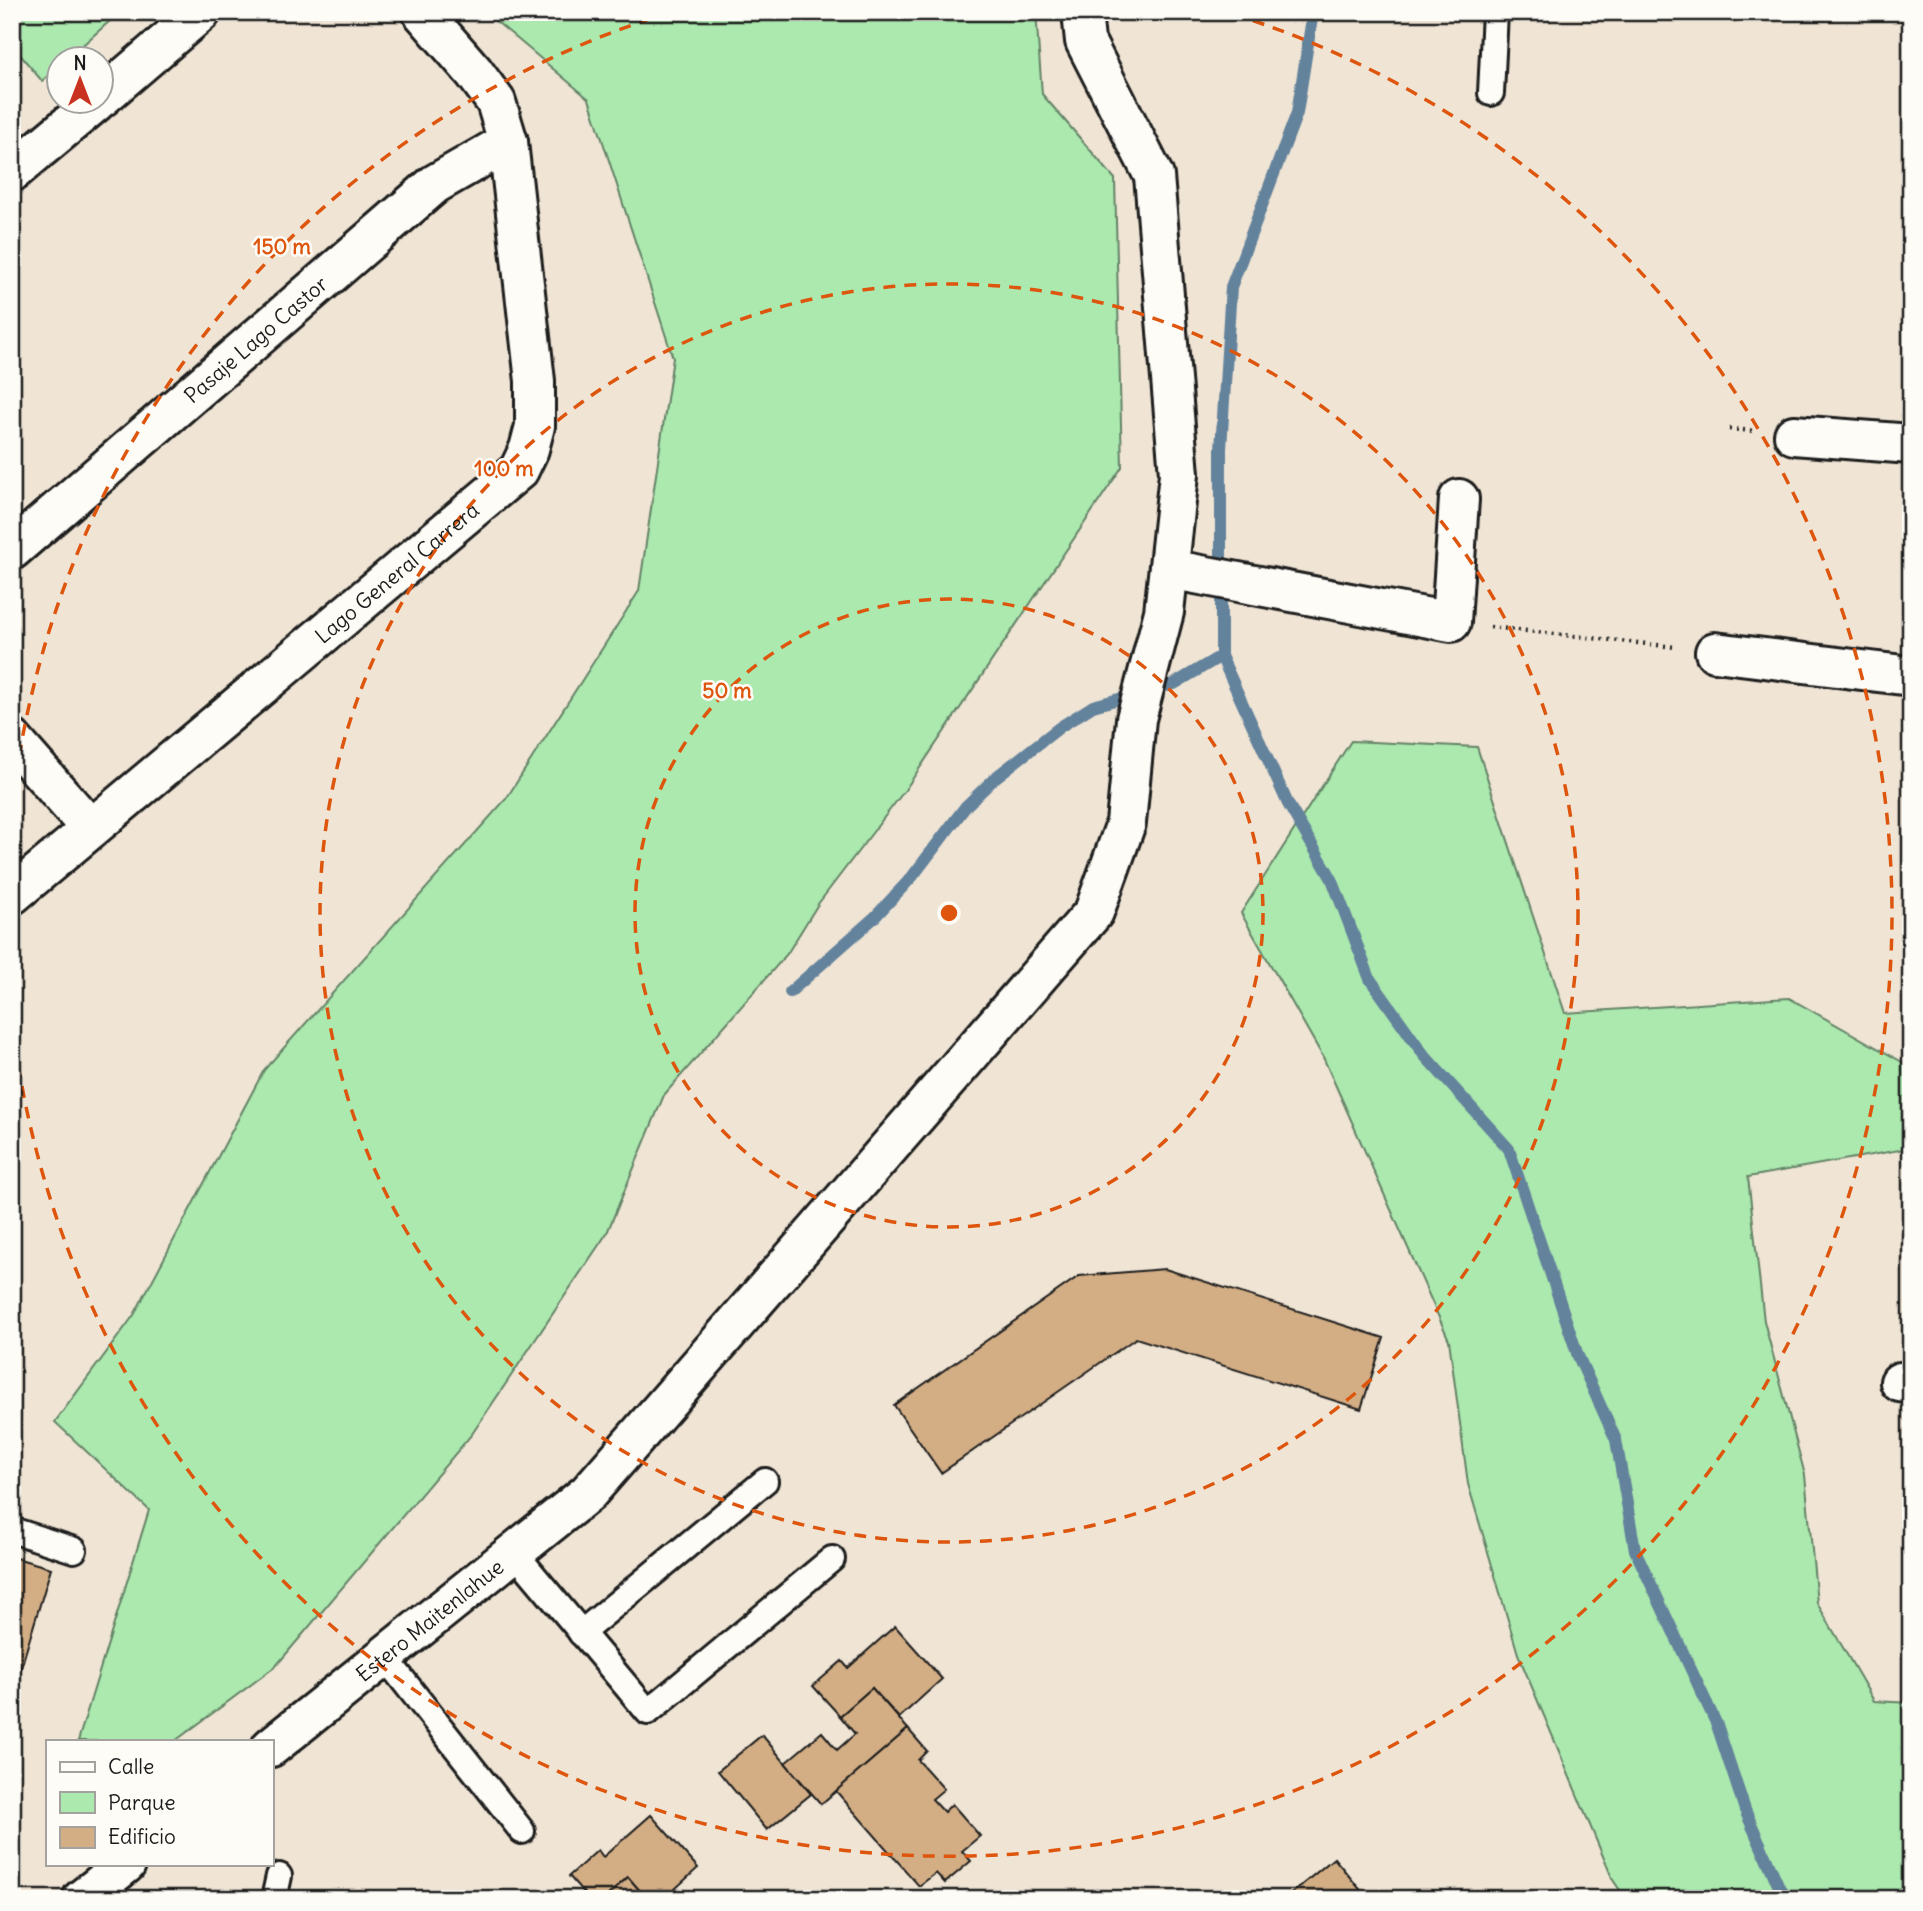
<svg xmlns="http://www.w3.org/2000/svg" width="1923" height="1911" font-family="Delius,sans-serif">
<rect width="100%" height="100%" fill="#f0e5d5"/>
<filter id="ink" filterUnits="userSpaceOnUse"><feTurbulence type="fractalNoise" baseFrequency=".0143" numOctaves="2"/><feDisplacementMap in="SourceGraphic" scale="14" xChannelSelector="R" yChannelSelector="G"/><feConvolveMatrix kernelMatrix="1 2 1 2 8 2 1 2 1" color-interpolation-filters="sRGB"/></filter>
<g filter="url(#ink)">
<g fill="#abe9af" stroke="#648266" stroke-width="2">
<polygon points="12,12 120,12 67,59 60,60 59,66 42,81 12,45"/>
<polygon points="485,12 1036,12 1042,94 1115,179 1122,467 905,790 818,904 787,954 664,1095 607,1233 472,1434 276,1666 175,1741 78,1741 149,1510 55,1422 134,1315 264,1070 506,799 639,591 673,358 589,99"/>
<polygon points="1351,741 1477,747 1565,1013 1789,998 1911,1067 1911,1148 1748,1177 1764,1321 1805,1475 1817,1603 1874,1701 1911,1703 1911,1899 1626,1899 1613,1880 1518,1654 1468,1484 1449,1340 1323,1057 1241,913"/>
</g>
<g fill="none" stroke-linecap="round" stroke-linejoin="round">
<g stroke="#64829b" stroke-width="12">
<polyline points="1313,12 1297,113 1231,287 1221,449 1221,656 1288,804 1332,879 1370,979 1424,1055 1509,1149 1578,1356 1616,1440 1635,1550 1717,1725 1745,1810 1780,1889 1789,1899"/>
<polyline points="790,992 875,917 912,877 966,806 996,777 1060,727 1093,706 1174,684 1221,656"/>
</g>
</g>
<g fill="#d3ae85" stroke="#1c1c1c" stroke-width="2">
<polygon points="1165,1269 1384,1338 1361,1409 1136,1338 941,1473 894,1405 1079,1276"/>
<polygon points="12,1557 51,1568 20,1671 12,1669"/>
<polygon points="895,1626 942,1679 899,1718 872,1688 840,1716 813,1686 842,1661 848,1668"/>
<polygon points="872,1688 908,1729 821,1804 785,1763 822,1732 837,1750 855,1734 840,1716"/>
<polygon points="908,1729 927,1751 918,1760 944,1789 932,1799 944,1812 952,1804 980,1836 962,1851 971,1861 945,1883 936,1873 919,1886 836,1791"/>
<polygon points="762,1735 811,1794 767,1830 718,1771"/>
<polygon points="651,1815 698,1868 664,1899 647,1899 628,1877 604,1899 589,1899 569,1876 598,1850 603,1857"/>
<polygon points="1334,1858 1368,1899 1285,1899"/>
<polygon points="628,1877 647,1899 604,1899"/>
</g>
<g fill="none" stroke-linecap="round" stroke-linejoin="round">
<defs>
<g id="service">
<polyline points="1491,93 1495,12"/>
<polyline points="12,1530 74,1550"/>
<polyline points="514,1552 648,1712 832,1559"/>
<polyline points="581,1633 765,1481"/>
<polyline points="384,1656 522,1831"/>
<polyline points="274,1899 279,1876"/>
</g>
<g id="minor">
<polyline points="102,97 201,12"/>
<polyline points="12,172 96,102"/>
<polyline points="1794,435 1911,444"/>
<path id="s1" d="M12,550L435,184L508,142"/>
<polyline points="1169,569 1451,622 1459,499"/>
<polyline points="1715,652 1911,676"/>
<polyline points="12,739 90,828"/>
<path id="s2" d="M12,895L519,470L529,449L535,426V381L508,142L496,102L474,72L422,12"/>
<polyline points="1900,1382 1911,1384"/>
<path id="s3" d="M271,1747L588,1493L1094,912L1126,823L1136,719L1164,612L1179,474L1154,176L1085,41L1082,12"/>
<polyline points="82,1899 126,1864"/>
</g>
</defs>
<use href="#service" stroke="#1c1c1c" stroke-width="30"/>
<use href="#minor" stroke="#1c1c1c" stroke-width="44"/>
<g stroke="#1c1c1c" stroke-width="4.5" stroke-dasharray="2 5" stroke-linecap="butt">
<polyline points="1729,429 1755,431"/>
<polyline points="1490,627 1676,647"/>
</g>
<use href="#service" stroke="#fdfcf7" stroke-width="24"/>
<use href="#minor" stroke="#fdfcf7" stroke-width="38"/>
</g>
</g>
<g fill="none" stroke="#de560d" stroke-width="3.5" stroke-dasharray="12 9">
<circle cx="949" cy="913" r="314"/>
<circle cx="949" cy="913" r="629"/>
<path d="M13 798A943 943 0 0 1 665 14M1233 14A943 943 0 1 1 13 1028"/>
</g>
<g text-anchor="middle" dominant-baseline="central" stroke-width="5" stroke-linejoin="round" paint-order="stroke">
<g font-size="21" fill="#1c1c1c" stroke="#fdfcf7">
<text stroke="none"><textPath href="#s1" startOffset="322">Pasaje Lago Castor</textPath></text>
<text stroke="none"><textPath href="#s2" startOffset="502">Lago General Carrera</textPath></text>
<text stroke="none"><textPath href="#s3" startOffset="203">Estero Maitenlahue</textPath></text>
</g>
</g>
<circle cx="949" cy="913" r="10" fill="#de560d" stroke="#fdfcf7" stroke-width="3.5"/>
<g font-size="21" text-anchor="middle" font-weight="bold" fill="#de560d" stroke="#fdfcf7" stroke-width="5" stroke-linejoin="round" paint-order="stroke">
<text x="282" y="254">150 m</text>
<text x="504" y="476">100 m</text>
<text x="727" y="698">50 m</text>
</g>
<rect width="1923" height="1911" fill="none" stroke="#fdfcf7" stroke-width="42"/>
<rect x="21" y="21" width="1881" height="1869" fill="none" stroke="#1c1c1c" stroke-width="2.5" filter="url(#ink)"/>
<rect x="46" y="1740" width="228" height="126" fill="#fdfcf7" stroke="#a3a29f" stroke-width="2"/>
<rect x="60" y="1762" width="35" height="10" fill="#fdfcf7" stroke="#a3a29f" stroke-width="2"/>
<text x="108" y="1774" font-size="21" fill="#1c1c1c">Calle</text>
<rect x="60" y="1792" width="35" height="21" fill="#abe9af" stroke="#a3a29f" stroke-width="2"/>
<text x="108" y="1810" font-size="21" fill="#1c1c1c">Parque</text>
<rect x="60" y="1827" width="35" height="21" fill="#d3ae85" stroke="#a3a29f" stroke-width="2"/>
<text x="108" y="1844" font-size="21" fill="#1c1c1c">Edificio</text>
<g transform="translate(80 80)"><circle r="33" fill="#fdfcf7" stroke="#a3a29f" stroke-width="2"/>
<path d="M0-5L12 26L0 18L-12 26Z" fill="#c8321e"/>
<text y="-10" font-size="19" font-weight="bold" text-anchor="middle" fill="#1c1c1c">N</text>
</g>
</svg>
